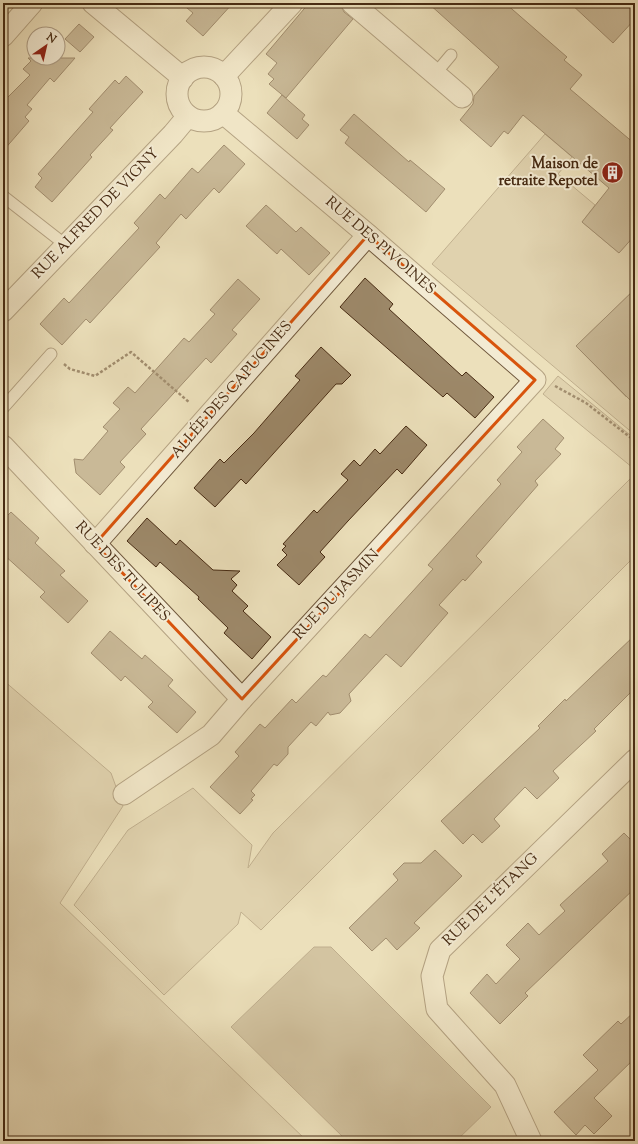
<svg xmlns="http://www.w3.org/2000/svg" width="638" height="1144" font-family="'Sorts Mill Goudy',serif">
<rect width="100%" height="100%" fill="#ece0bb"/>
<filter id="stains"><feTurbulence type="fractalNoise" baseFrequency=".005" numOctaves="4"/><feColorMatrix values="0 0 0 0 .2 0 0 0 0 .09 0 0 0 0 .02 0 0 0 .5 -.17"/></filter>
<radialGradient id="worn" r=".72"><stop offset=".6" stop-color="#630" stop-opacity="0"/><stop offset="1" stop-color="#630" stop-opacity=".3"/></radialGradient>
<g fill="#d0c19e" stroke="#8c7658">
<polygon points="545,134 572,157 558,174 595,205 582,222 619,253 635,235 635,289 576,346 626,397 635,389 635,435 432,264"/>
<polygon points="558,376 635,439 635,556 261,930 241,912 238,924 164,995 74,905 128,830 193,788 252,845 248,868 273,833 632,477 633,468 543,394"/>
<polygon points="3,680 111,773 123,806 60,903 307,1141 3,1141"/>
</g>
<polygon fill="#b4a282" stroke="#887256" points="314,947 331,947 491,1107 456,1141 347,1141 231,1027"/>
<g fill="#9d896a" stroke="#472b13">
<polygon points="181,3 233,3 203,36 186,21 193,13"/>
<polygon points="309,3 340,3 344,12 353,19 286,98 269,84 274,79 268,74 277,63 266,54"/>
<polygon points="428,3 505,3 567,57 564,60 582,75 570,89 635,144 635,235 619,253 582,222 609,188 523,115 508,134 504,131 491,147 460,120 473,104 474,96 499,67"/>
<polygon points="570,3 635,3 635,19 613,43"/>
<polygon points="79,24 94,37 80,52 65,39"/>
<polygon points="28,58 75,58 54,82 50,78 27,105 32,109 25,117 29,121 3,151 3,102 30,75 23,69 31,61"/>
<polygon points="126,76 143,92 110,128 113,130 90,155 92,157 52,202 35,187 42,178 38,174 93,112 89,109 115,80 119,84"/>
<polygon points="282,95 305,115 302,119 309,125 297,139 267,113"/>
<polygon points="354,114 409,162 410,160 445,189 426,212 345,143 349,137 340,130"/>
<polygon points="224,145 245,164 219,193 214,188 186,219 181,214 156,243 160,247 90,323 86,319 62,345 40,324 64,298 69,303 139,228 134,223 160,194 165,199 192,168 198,173"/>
<polygon points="266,205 296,232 301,227 330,253 309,275 281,249 277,254 246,226"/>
<polygon points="365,278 393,304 389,309 462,376 466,372 494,397 475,418 447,393 443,397 340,307"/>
<polygon points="238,279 260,299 232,330 237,334 211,363 206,358 141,429 146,434 120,462 125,467 100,495 76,473 74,459 83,460 108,431 103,427 120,409 113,403 128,387 135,393 184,338 189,342 215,314 210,310"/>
<polygon points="635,289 635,405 576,346"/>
<polygon points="321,347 351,375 342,384 336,384 246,484 241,479 215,507 194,488 220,459 224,463 254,433 300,380 295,376"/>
<polygon points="543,419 564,438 555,449 561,454 535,481 538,485 476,556 482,562 465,581 463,579 439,605 448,613 401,667 386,654 349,694 351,701 340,713 330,715 328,712 316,726 311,722 288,747 288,754 277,766 274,764 251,791 255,795 251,799 253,800 240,814 210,787 239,756 235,752 260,724 265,728 292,699 296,703 323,675 326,677 365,634 370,638 433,569 428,565 501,484 497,480 522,452 517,447"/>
<polygon points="406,426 427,445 402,474 397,469 348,521 320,552 325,557 299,585 277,565 287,555 282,550 286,546 283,544 314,510 317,513 348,480 341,474 354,460 360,466 375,449 380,454"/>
<polygon points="11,512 39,538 35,543 65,571 60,575 88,601 68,623 40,597 45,592 3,554 3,520"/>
<polygon points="147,518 176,545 180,540 213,570 240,571 231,579 237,585 232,591 248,606 243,611 271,637 252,659 224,633 228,628 198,599 199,597 160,562 156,567 127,541"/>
<polygon points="110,631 142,659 145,655 173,680 168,686 196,712 177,733 148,707 153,702 125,676 121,681 91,653"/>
<polygon points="635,635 635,688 594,729 596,731 553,771 559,778 537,799 525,787 494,819 500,826 482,843 473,834 463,844 441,821 540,728 538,726 565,699 566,701"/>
<polygon points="624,833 635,844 635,888 525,993 528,996 500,1024 470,993 487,974 496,984 520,959 506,945 528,923 539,935 565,911 560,905 608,861 602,854"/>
<polygon points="435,850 462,876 414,923 420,928 397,950 386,938 372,951 349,928 398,880 393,874 404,863 421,863"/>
<polygon points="635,1011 635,1058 594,1098 612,1116 594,1134 585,1125 576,1135 554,1112 598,1070 583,1055 618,1021 621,1024"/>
</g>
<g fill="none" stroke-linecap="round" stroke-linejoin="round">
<defs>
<g id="service">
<polyline points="435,74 451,55"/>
<polyline points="3,196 67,246"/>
<polyline points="3,408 51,354"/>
</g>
<g id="minor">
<polyline points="93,3 183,78"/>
<polyline points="352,3 462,97"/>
<polyline points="3,36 32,3"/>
<circle cx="204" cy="94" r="27"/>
<polyline points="224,76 292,3"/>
<polyline points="3,311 173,134 188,116"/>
<polyline points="3,446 242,699"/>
<polyline points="95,544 368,235"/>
<polyline points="124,794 211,735 242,699 535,380 368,235 223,113"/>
<polyline points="531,1141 505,1085 437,1009 432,976 440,950 635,760"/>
</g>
</defs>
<use href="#service" stroke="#70583d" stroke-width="13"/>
<use href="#minor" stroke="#70583d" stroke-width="23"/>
<g stroke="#472b13" stroke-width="2.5" stroke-dasharray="3 2" stroke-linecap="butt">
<polyline points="64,364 70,369 95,376 131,352 190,403"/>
<polyline points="555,386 586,403 635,441"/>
</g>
<use href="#service" stroke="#f3ebd3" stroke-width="11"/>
<use href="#minor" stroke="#f3ebd3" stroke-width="21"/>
</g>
<path d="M0 0H638V1144H0ZM368,235L535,380L242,699L95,544Z" fill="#ece0bb" fill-opacity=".55" fill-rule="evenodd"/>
<path fill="none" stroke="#d8540d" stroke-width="3" stroke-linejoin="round" d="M368,235L535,380L242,699L95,544Z"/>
<defs>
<symbol id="building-disc" viewBox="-11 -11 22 22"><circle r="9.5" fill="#8f2418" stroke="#f3ebd3"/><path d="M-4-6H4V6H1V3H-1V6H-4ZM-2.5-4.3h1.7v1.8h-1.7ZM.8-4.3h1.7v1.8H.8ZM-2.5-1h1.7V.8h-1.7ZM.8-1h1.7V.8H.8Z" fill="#fff"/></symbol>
</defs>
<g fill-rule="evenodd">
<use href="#building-disc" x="600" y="160" width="25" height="25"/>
</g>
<g text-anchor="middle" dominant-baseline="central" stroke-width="4" stroke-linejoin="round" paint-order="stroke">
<g font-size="15" font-weight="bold" fill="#472b13" stroke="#f3ebd3" text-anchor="end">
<text x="598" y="164">Maison de<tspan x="598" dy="17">retraite Repotel</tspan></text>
</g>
<g font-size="15" fill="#472b13" stroke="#f3ebd3">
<text transform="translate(96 214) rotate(-46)">RUE ALFRED DE VIGNY</text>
<text transform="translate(380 246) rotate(41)">RUE DES PIVOINES</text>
<text transform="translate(232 390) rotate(-49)">ALLÉE DES CAPUCINES</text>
<text transform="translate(122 572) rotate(47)">RUE DES TULIPES</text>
<text transform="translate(337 595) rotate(-47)">RUE DU JASMIN</text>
<text transform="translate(491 900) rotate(-44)">RUE DE L'ÉTANG</text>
</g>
</g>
<rect width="638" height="1144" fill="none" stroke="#ece0bb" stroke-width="16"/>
<rect x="4" y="4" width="630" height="1136" fill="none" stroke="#472b13" stroke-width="2"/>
<rect x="8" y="8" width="622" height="1128" fill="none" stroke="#472b13"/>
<g transform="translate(46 46) rotate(34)"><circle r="19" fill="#f3ebd3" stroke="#ae9e86"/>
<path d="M0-3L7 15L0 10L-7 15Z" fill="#8f2418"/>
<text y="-6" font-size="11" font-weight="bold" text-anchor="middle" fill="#472b13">N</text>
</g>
<rect width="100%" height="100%" filter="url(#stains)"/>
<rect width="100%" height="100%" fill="url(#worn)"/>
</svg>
